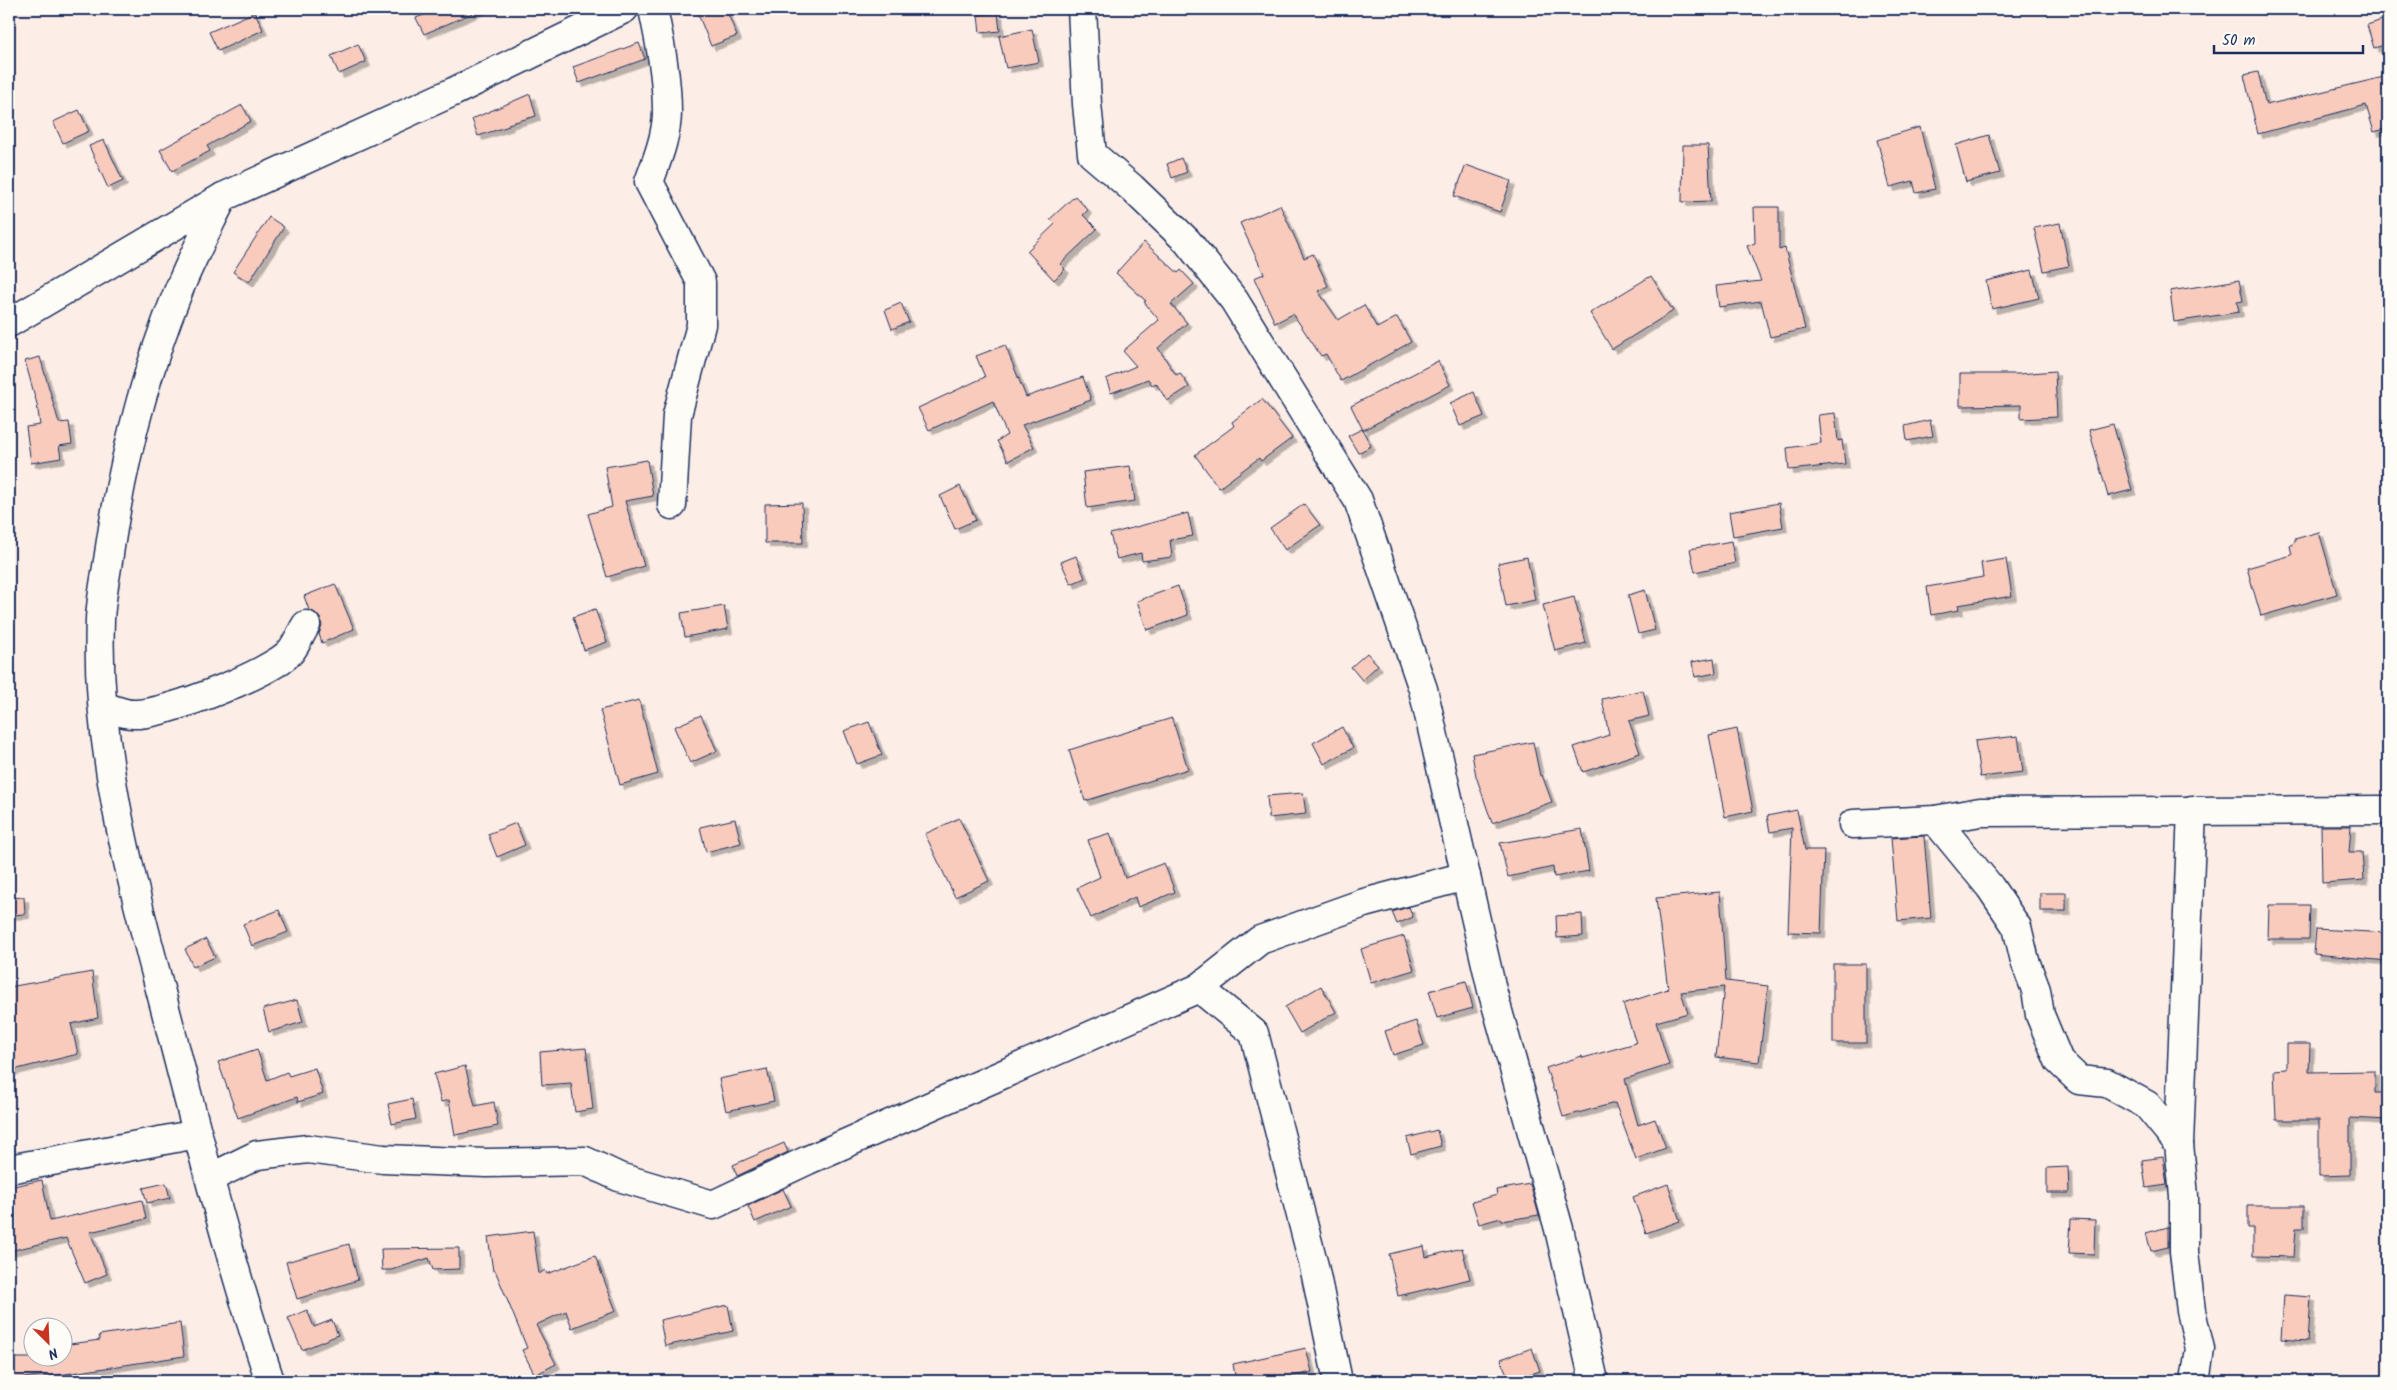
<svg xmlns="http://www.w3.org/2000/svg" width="2397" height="1390" font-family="Kalam,sans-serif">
<defs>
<filter id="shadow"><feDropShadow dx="4.5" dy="4.5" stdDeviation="0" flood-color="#0004"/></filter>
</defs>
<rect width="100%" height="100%" fill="#fcede6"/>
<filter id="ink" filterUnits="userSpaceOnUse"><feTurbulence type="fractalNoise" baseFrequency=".02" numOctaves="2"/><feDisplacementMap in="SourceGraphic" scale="10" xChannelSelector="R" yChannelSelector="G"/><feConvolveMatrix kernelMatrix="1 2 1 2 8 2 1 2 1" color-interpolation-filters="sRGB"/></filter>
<g filter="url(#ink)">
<g fill="#f9cbbd" stroke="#1b2f5e" filter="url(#shadow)">
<polygon points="438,9 482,9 424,34 416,18"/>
<polygon points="696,9 726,9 737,36 711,46"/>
<polygon points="255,12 263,30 218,51 209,32"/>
<polygon points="998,13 1000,31 980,33 978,15"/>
<polygon points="2388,18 2388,44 2374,48 2367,25"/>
<polygon points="1032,29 1039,62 1006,68 999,36"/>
<polygon points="639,43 645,59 579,83 573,67"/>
<polygon points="358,44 366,62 339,74 331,56"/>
<polygon points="2258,72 2266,105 2388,76 2388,128 2374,132 2366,105 2258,134 2244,75"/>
<polygon points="530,94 536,116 508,124 509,126 478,136 472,119"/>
<polygon points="242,105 251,121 207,146 210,151 172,171 160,150"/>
<polygon points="79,110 89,131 63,143 53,122"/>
<polygon points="1920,127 1935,189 1916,193 1913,181 1890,187 1877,140"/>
<polygon points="1989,135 2000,173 1966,182 1956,145"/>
<polygon points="104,140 123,181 108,188 89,146"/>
<polygon points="1683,145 1708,145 1711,201 1682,202"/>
<polygon points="1181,158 1187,172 1172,178 1167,164"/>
<polygon points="1466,165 1511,181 1500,212 1454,196"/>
<polygon points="1075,196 1088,210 1083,215 1097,229 1060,264 1065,269 1054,280 1027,251 1055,224 1050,219"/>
<polygon points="1280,205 1304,258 1313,254 1328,286 1318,291 1338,320 1364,305 1377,328 1397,317 1411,342 1341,381 1326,354 1321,356 1293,314 1275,323 1254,278 1264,274 1240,223"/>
<polygon points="1754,207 1779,207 1779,250 1785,248 1805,329 1770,337 1761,301 1719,307 1716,286 1761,281 1747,246 1755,243"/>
<polygon points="269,217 284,227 249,282 233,272"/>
<polygon points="2060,223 2069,266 2044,271 2034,228"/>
<polygon points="1144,242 1178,273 1181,270 1194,284 1171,304 1187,323 1158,348 1176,375 1180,373 1189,387 1167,401 1156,383 1152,385 1148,379 1111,393 1106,379 1136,366 1123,351 1159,320 1144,302 1146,301 1116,273"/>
<polygon points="2032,270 2039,298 1992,309 1986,281"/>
<polygon points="1651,276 1673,311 1612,349 1590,313"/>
<polygon points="2239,280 2243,301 2237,302 2239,312 2174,322 2170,291"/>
<polygon points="901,303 909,322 892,329 885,310"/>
<polygon points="1005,345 1026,397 1083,377 1091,400 1022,425 1034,447 1008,461 997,441 1007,435 993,401 929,430 918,408 985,377 976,356"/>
<polygon points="40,357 59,423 69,422 72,444 59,446 61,458 31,463 26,427 40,425 37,404 25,361"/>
<polygon points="1438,361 1450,385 1363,430 1351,406"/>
<polygon points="2055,371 2057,417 2021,419 2021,405 1960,406 1960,374 2019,374"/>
<polygon points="1474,392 1484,416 1460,426 1450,403"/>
<polygon points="1262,399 1292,438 1261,461 1259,458 1219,488 1195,455 1234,426 1232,422"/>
<polygon points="1835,413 1838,441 1842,440 1845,464 1789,470 1787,448 1821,443 1818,415"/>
<polygon points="1930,420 1933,436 1907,441 1905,426"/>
<polygon points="2113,424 2132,490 2108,496 2089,430"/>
<polygon points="1362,429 1371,446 1358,453 1348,436"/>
<polygon points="647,460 653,496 625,501 644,566 607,577 588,514 612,507 605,467"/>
<polygon points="1130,466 1135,501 1087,508 1083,472"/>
<polygon points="960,486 976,520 955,529 940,496"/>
<polygon points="802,503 803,543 765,543 765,504"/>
<polygon points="1779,503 1783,527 1733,536 1729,512"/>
<polygon points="1304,504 1320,525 1285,550 1270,528"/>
<polygon points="1188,513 1193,536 1170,540 1172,557 1142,561 1141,553 1117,559 1110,534"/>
<polygon points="2319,532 2337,594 2261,616 2247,568 2292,555 2290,546 2295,542 2295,539"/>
<polygon points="1731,541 1735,563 1695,572 1690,549"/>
<polygon points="1076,556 1085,578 1071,584 1061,562"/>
<polygon points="1527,557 1535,600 1506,606 1498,563"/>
<polygon points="2006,559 2012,596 1958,605 1959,610 1931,615 1927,587 1983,577 1981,563"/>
<polygon points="335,584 354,629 322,643 319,634 322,626 320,618 309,610 304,596"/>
<polygon points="1178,586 1188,615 1147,630 1137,601"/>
<polygon points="1645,590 1655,630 1638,634 1628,595"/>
<polygon points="1574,597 1586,643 1555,651 1543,605"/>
<polygon points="724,606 728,629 685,637 681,613"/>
<polygon points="595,609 607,642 584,650 573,617"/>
<polygon points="1367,653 1378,665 1362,680 1351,667"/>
<polygon points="1714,658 1716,673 1695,677 1692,662"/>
<polygon points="1643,690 1649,716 1629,721 1640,753 1583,772 1574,747 1609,735 1602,699"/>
<polygon points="639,700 658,774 620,785 600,710"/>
<polygon points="701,715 717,751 690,763 674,727"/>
<polygon points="1172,718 1188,769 1085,801 1069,750"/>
<polygon points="869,722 882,755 857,764 844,731"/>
<polygon points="1342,727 1353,748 1324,764 1313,743"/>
<polygon points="1737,729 1753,811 1725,817 1709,735"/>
<polygon points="2018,736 2023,772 1980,777 1975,741"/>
<polygon points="1533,742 1540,776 1542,775 1552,802 1492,823 1476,776 1472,754"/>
<polygon points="1303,793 1306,814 1269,818 1267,796"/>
<polygon points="1797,810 1805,850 1824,850 1821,933 1788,932 1792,828 1770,832 1767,816"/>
<polygon points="959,818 989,881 955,897 925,834"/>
<polygon points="735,819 741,843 706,852 700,827"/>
<polygon points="516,823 525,845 497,857 488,834"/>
<polygon points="2321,826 2351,826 2349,852 2362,852 2364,880 2322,883"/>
<polygon points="1582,829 1589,871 1554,877 1553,867 1508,877 1500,843"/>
<polygon points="1110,833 1125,878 1164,863 1175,892 1138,907 1135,897 1091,918 1077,888 1100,877 1088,840"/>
<polygon points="1924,836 1931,918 1898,921 1891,838"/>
<polygon points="1720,892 1726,981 1768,986 1759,1062 1716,1057 1724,987 1681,992 1688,1013 1656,1022 1669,1065 1625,1079 1638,1125 1655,1119 1666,1148 1636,1159 1615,1103 1563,1117 1556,1091 1554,1092 1546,1068 1582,1056 1583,1058 1636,1043 1623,1004 1668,989 1656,898"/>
<rect x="2040" y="893" width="26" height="18"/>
<polygon points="24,897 25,914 9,915 9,898"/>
<polygon points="2269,905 2310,905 2309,939 2268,939"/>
<polygon points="1409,907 1413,917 1397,924 1392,912"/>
<polygon points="279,910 288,932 252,946 243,924"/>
<polygon points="1582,914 1583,936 1557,938 1556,916"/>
<polygon points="2316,929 2388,933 2388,961 2314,954"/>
<polygon points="1404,936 1414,970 1371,983 1361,949"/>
<polygon points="206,939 215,957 193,967 185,949"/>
<rect x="1833" y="964" width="33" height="79"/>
<polygon points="92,972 98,1018 71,1024 78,1054 9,1071 9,987"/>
<polygon points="1466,981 1473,1008 1437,1018 1429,991"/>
<polygon points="1321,986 1336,1012 1300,1033 1285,1007"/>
<polygon points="297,1000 303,1022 269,1032 263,1009"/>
<polygon points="1416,1021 1424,1045 1393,1055 1385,1031"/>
<polygon points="2287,1044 2310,1044 2309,1072 2375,1071 2375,1093 2388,1093 2388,1120 2350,1118 2350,1175 2319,1176 2319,1120 2276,1120 2274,1070 2287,1069"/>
<polygon points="586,1048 593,1109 575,1112 571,1083 542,1085 540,1052"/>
<polygon points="257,1049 267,1080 287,1072 289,1076 315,1068 323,1094 298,1102 297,1097 238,1118 218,1062"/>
<polygon points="465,1066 475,1106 494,1102 498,1126 455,1135 449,1100 441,1102 434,1074"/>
<polygon points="767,1069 774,1101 726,1111 719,1079"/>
<polygon points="412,1099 416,1119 392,1124 388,1104"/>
<polygon points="1437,1130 1441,1146 1411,1154 1407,1138"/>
<polygon points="784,1143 788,1152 737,1176 733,1165"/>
<polygon points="2163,1157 2167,1185 2146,1188 2142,1160"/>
<polygon points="2068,1167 2069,1193 2047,1193 2047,1168"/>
<polygon points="42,1180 50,1221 142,1200 146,1219 90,1232 107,1274 85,1283 66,1238 9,1251 9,1187"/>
<polygon points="166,1183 170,1198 147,1203 143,1188"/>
<polygon points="1530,1184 1539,1215 1502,1221 1501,1218 1479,1224 1472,1202 1497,1195 1496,1190"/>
<polygon points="1668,1184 1680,1221 1646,1233 1633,1197"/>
<polygon points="783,1189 791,1206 755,1222 748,1206"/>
<polygon points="2248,1206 2304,1206 2304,1228 2296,1228 2294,1257 2253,1256 2253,1228 2248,1228"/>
<polygon points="2071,1219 2095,1220 2094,1254 2069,1253"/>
<polygon points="2168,1227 2168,1247 2151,1251 2146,1233"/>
<polygon points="533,1231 539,1274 545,1270 547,1274 595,1256 616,1311 572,1328 566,1311 536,1325 556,1364 535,1375 522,1350 527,1348 495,1270 493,1271 488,1237"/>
<polygon points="349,1244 358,1280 297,1299 286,1262"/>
<polygon points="1424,1246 1426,1257 1462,1248 1470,1279 1398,1296 1389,1254"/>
<polygon points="459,1248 459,1269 433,1270 429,1258 391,1270 382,1270 381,1249"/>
<polygon points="2284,1295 2311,1297 2308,1341 2281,1339"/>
<polygon points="728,1305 733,1331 665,1346 660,1320"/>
<polygon points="307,1310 314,1327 332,1320 338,1335 302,1350 288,1318"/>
<polygon points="180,1323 184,1356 46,1377 45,1375 9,1380 9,1358 62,1358 62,1345 100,1340 99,1335"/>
<polygon points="1306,1348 1312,1372 1270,1381 1236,1381 1233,1364"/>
<polygon points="1532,1348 1540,1371 1509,1381 1501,1359"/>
</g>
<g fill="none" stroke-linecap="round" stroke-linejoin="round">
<defs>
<g id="minor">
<path d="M653,9C660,42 667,77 667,112C667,135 657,160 649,182L701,282V325L677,415L672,505"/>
<polyline points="1082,9 1087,104 1092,154 1132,188 1187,241 1234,300 1358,500 1423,689 1492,990 1559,1229 1594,1381"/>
<path d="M223,197C208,228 191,259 178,292C145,373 123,460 110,547C107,571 101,596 100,620C95,752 132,882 165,1008C197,1133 229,1259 270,1381"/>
<polyline points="9,323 223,197 453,92 624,9"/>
<path d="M103,706C113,709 126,715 136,714C166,714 272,673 291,651C297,643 301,633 306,625"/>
<polyline points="1935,820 1990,887 2017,927 2025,961 2036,990 2040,1015 2059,1061 2079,1080 2107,1083 2147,1105 2179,1144 2184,1196 2184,1252 2191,1311 2200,1349 2195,1381"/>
<polyline points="1853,824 1935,820 1980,812 2388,810"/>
<polyline points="1199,988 1254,1033 1314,1266 1338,1381"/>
<polyline points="2179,1144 2192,810"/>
<polyline points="9,1169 197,1134"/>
<polyline points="210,1178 257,1155 308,1149 383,1159 486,1163 585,1161 619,1177 713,1205 808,1160 1199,988 1260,940 1364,903 1466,876"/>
</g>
</defs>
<use href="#minor" stroke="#1b2f5e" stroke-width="31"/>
<use href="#minor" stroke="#fdfcf7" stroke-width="28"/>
</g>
</g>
<rect width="2397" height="1390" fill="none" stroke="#fdfcf7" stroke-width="30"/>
<rect x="15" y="15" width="2367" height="1360" fill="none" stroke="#1b2f5e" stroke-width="2" filter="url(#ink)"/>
<g transform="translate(48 1342) rotate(156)"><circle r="24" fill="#fdfcf7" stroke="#a3aaba"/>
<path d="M0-4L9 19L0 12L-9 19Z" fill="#c8321e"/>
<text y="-8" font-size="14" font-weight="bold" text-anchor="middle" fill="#1b2f5e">N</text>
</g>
<path d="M2214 45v8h149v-8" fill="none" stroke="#1b2f5e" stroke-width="2.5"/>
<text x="2222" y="45" font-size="15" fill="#1b2f5e" stroke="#fdfcf7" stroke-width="4" paint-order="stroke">50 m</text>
</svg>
